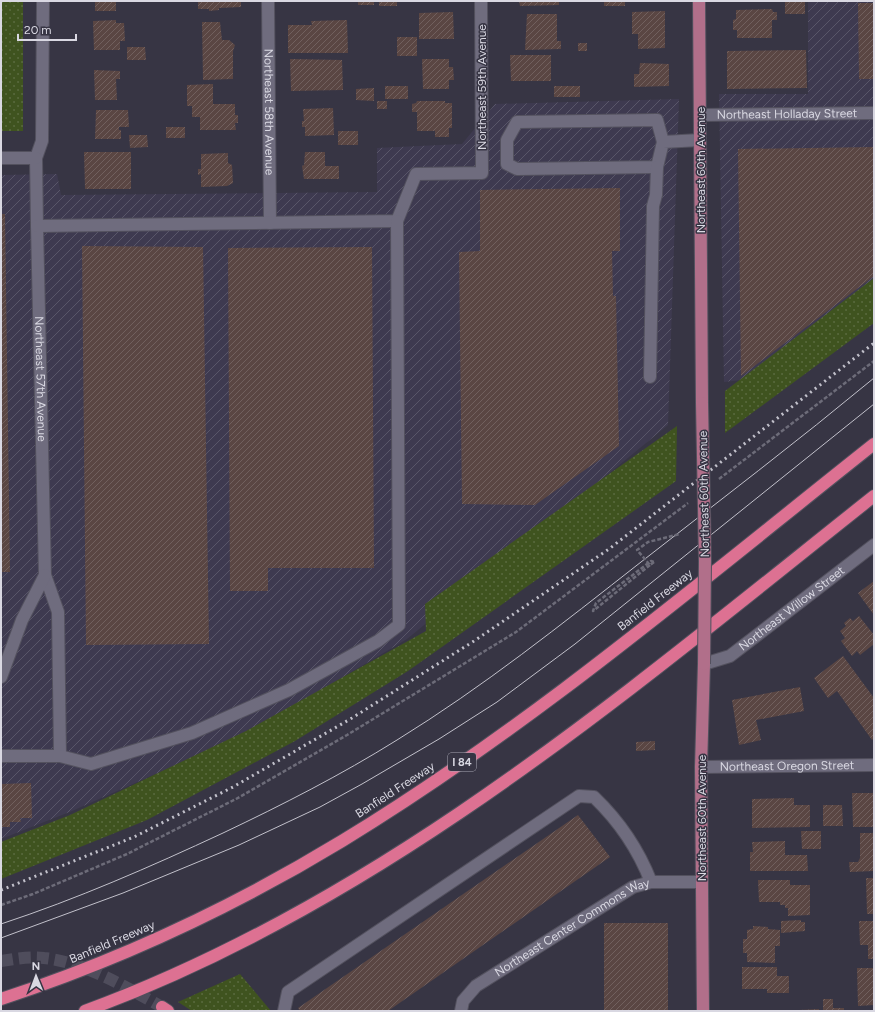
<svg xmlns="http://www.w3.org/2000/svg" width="875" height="1012" font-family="Figtree,sans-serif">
<defs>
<pattern id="industrial-furrows" width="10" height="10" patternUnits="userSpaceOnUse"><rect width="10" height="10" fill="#3e3a50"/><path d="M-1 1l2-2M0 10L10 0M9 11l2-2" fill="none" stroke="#595669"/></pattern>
<pattern id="green-dots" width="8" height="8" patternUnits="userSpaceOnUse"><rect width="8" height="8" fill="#3f531f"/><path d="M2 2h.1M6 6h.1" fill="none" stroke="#5a6b3f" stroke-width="1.8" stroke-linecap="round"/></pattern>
<pattern id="building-hatch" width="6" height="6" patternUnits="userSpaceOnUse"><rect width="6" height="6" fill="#5a4643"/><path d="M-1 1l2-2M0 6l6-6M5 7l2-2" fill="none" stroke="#71605e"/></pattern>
</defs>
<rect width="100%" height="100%" fill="#373544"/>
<g fill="url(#industrial-furrows)">
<polygon points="808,1 874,1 874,287 750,379 724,382 719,94 808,94"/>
<polygon points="679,99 668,425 407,639 250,732 72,811 1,839 1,175 57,174 61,195 377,192 377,148 462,144 495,104"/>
</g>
<g fill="url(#green-dots)">
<rect x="1" y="1" width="22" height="130"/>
<polygon points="874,278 874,323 725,433 725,391"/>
<polygon points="677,426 676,481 408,671 295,741 147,820 1,879 1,842 70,815 246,731 426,631 425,604"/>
<polygon points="240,974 271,1011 192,1011 178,1002"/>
</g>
<g fill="url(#building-hatch)">
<rect x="95" y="1" width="21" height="10"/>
<polygon points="198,1 241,1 241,7 219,8 219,10 209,11 209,9 198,9"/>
<rect x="358" y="1" width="16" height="4"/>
<rect x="379" y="1" width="18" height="5"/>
<polygon points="519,1 559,1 559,5 520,6"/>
<rect x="604" y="1" width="21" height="5"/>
<rect x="785" y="1" width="20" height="13"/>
<polygon points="858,3 874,3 874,79 859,79"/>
<polygon points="772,9 773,12 777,12 777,20 772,20 772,38 737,38 737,30 733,30 733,20 736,19 736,10"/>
<polygon points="665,11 665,48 638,49 638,34 632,34 632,12"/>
<polygon points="453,12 454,39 419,39 419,13"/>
<polygon points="527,14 557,14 557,41 561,41 561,49 525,50"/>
<polygon points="116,20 116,23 124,23 125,41 120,41 120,50 94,50 93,21"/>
<polygon points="347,20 348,53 288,53 288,25 312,25 311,21"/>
<polygon points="202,22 220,22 222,40 229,40 235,45 233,51 233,79 203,80"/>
<rect x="397" y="37" width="20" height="19"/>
<rect x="578" y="43" width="9" height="8"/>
<polygon points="127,47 145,47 146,60 127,60"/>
<polygon points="806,50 807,88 727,89 727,51"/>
<polygon points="510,55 551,55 551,81 511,81"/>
<polygon points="290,59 342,60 343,90 291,91"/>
<polygon points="422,59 449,59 449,67 453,67 454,80 449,80 449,89 423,89"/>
<polygon points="640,63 669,64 669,86 634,87 634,74 639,74"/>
<polygon points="94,70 120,71 120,79 116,79 117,100 95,100"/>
<polygon points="213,84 213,104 235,104 235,115 238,115 238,123 235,123 236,130 200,130 200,117 192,117 192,106 187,106 187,85"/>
<rect x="385" y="86" width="23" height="13"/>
<rect x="554" y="86" width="26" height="11"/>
<polygon points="374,88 374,101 356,100 356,89"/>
<rect x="377" y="101" width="10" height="8"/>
<polygon points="417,101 445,101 445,103 452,103 452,128 449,128 449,137 435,137 435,131 417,131 417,112 412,112 412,104 416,103"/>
<polygon points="333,108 334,135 305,136 305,127 302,127 302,121 304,121 303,109"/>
<polygon points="96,110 128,110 129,127 119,127 119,130 121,130 121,139 95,139"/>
<rect x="166" y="127" width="19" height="11"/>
<rect x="338" y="131" width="20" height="14"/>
<polygon points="129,135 147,135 148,147 130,148"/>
<polygon points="874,147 874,276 741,376 738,149"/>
<polygon points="84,152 131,152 131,189 85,189"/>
<polygon points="305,152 325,152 325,166 339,166 339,179 304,179 302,166 304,165"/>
<polygon points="228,153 228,163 232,165 233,183 227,186 201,187 201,174 198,175 198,169 201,169 201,154"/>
<polygon points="620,188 620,251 612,251 613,296 616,296 619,446 535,505 462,504 459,252 480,251 480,190"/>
<polygon points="1,214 5,214 10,572 1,572"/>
<polygon points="82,246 203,247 209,644 86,645"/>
<polygon points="372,247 374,568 268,568 268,591 230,591 228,248"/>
<polygon points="874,581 874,615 858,593"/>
<polygon points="859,616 874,635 874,644 860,655 857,651 852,656 841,641 845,638 840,631 846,626 844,623 850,618 853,621"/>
<polygon points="843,656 874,698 874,738 872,740 837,691 828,698 814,678"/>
<polygon points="800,687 804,711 756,720 761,740 739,745 732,700"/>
<polygon points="655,741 655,750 636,751 636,742"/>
<polygon points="31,783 32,818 20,818 21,822 10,822 10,827 1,827 1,784"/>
<polygon points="852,793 874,793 874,827 853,827"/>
<polygon points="794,798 794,805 810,805 810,827 752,828 752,799"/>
<polygon points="823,805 842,805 843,826 823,826"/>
<polygon points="578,815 610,857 388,1011 300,1011 298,1008"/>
<polygon points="801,831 821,831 821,849 802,849"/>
<polygon points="860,833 874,833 874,871 850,872 849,862 858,862 860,858"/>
<polygon points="785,841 785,855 807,855 808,871 750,871 750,852 753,852 752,842"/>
<polygon points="866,878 874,878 874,914 867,914"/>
<polygon points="758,880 790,880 790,885 810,885 810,915 788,916 788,908 785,908 785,905 780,905 780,902 759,902"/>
<polygon points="801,920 801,922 805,922 805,931 781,933 781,921"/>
<polygon points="859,921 874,921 874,959 868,959 868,945 860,945"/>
<rect x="604" y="923" width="64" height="88"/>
<polygon points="753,926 768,927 768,929 780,930 780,946 775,946 775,963 747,962 747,953 743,953 743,939 747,939 747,930 753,929"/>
<polygon points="742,967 777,967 777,976 789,976 789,993 767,993 767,989 742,989"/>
<polygon points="857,968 874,968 874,1005 858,1006"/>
<polygon points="823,999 833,999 833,1008 844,1008 844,1011 823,1011"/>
<polygon points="819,1009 819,1011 799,1011 799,1010"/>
</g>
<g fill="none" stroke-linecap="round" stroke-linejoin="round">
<path stroke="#4f4d5c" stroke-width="12" stroke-dasharray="12 6" stroke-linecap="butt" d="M1,961C15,959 30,956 44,958C84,962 128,988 162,1007"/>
<defs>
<g id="minor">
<path id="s1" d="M43,1L42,141L36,158L37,226L45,575L58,612L60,756"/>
<path id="s2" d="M268,1L270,223"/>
<path id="s3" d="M700,115L874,113"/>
<polyline points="663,142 657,167 517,169 507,164 507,140 517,122 657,120 663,142 700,140"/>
<polyline points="1,158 36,158"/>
<polyline points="37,226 397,221 416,174 482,173 481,1"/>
<polyline points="650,377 653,206 656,195 657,167"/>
<path id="s4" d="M704,664L730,656L874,545"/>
<polyline points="1,677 22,620 45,575"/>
<polyline points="1,756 60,756 91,764 192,733 289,690 378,641 399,625 397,221"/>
<path id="s5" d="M701,767L874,765"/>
<path d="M284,1011L288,992L579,796L594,797C619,821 639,851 651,882"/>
<path id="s6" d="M461,1011L463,1001L476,986L633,887L651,882H702"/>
</g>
<g id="major">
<polyline points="699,1 702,403"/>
<polyline points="703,1011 701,767 704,664"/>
</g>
<g id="highway">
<path d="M1,999C120,960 235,906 342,841C531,726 701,581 874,444"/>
<polyline points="162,1007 168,1011"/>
<path d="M85,1011C384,901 628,691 874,496"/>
</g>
</defs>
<use href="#minor" stroke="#53515e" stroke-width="14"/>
<use href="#major" stroke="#53515e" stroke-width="14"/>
<use href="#highway" stroke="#53515e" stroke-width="14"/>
<g stroke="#6d6c79" stroke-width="2.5" stroke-dasharray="4 2" stroke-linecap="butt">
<polyline points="719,479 874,361"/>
<polyline points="650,565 593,611 596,603 651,561 654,562"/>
<polyline points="1,905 33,894 127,854 236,799 347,735 516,632 688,503"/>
</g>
<use href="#minor" stroke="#6f6c7e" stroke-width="12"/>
<use href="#major" stroke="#b16f8a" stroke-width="12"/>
<use href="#highway" stroke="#dd7192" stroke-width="12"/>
<g stroke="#c2c1cb" stroke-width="1">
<path d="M1,924C77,899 150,867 223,833C282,805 341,775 397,740C483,687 562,624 641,562C719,501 798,441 874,378"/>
<polyline points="1,938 123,893 239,845 320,807 362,784 439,739 497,702 575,644 874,404"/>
</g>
<polyline stroke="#c2c1cb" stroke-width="3" stroke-dasharray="2 4" stroke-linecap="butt" points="1,890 134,837 233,787 352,718 474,641 609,549 874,343"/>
<defs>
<polyline id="major-bridge" points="702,403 705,561 704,664"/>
</defs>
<use href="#major-bridge" stroke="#53515e" stroke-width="14" stroke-linecap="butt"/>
<polyline stroke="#6d6c79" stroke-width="2.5" stroke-dasharray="4 2" stroke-linecap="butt" points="654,562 650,565 637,550 648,542 680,534"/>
<use href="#major-bridge" stroke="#b16f8a" stroke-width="12"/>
</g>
<g text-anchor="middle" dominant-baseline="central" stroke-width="3" stroke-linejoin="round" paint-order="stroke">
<rect fill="#373544" stroke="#a8a7b3" stroke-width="1" x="448" y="753" width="28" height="18" rx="3"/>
<g font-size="11" font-weight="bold" fill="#d9d8e2">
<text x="462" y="762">I 84</text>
</g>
<g font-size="12" fill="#d9d8e2" stroke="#373544">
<text transform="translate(482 87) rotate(-90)">Northeast 59th Avenue</text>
<text stroke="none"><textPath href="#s2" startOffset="111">Northeast 58th Avenue</textPath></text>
<text stroke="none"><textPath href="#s3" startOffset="87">Northeast Holladay Street</textPath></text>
<text transform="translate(701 170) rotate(-90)">Northeast 60th Avenue</text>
<text stroke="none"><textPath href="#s1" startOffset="379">Northeast 57th Avenue</textPath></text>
<text transform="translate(704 494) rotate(-91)">Northeast 60th Avenue</text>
<text transform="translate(655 600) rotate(-38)">Banfield Freeway</text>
<text stroke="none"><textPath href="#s4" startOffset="105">Northeast Willow Street</textPath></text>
<text stroke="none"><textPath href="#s5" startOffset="86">Northeast Oregon Street</textPath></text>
<text transform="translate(395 790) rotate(-33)">Banfield Freeway</text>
<text transform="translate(702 818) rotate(-90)">Northeast 60th Avenue</text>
<text stroke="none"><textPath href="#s6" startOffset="143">Northeast Center Commons Way</textPath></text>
<text transform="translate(112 942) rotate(-23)">Banfield Freeway</text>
</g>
</g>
<rect width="875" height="1012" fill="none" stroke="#d9d8e2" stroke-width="4"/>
<g transform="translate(36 976) rotate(359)" stroke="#373544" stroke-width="3" paint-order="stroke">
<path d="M0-3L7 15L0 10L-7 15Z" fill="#d9d8e2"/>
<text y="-6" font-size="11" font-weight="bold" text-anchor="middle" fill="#d9d8e2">N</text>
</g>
<path d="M18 34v6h58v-6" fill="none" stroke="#d9d8e2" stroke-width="2"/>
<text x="24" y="34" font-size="12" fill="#d9d8e2" stroke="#373544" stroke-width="3" paint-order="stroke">20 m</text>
</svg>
